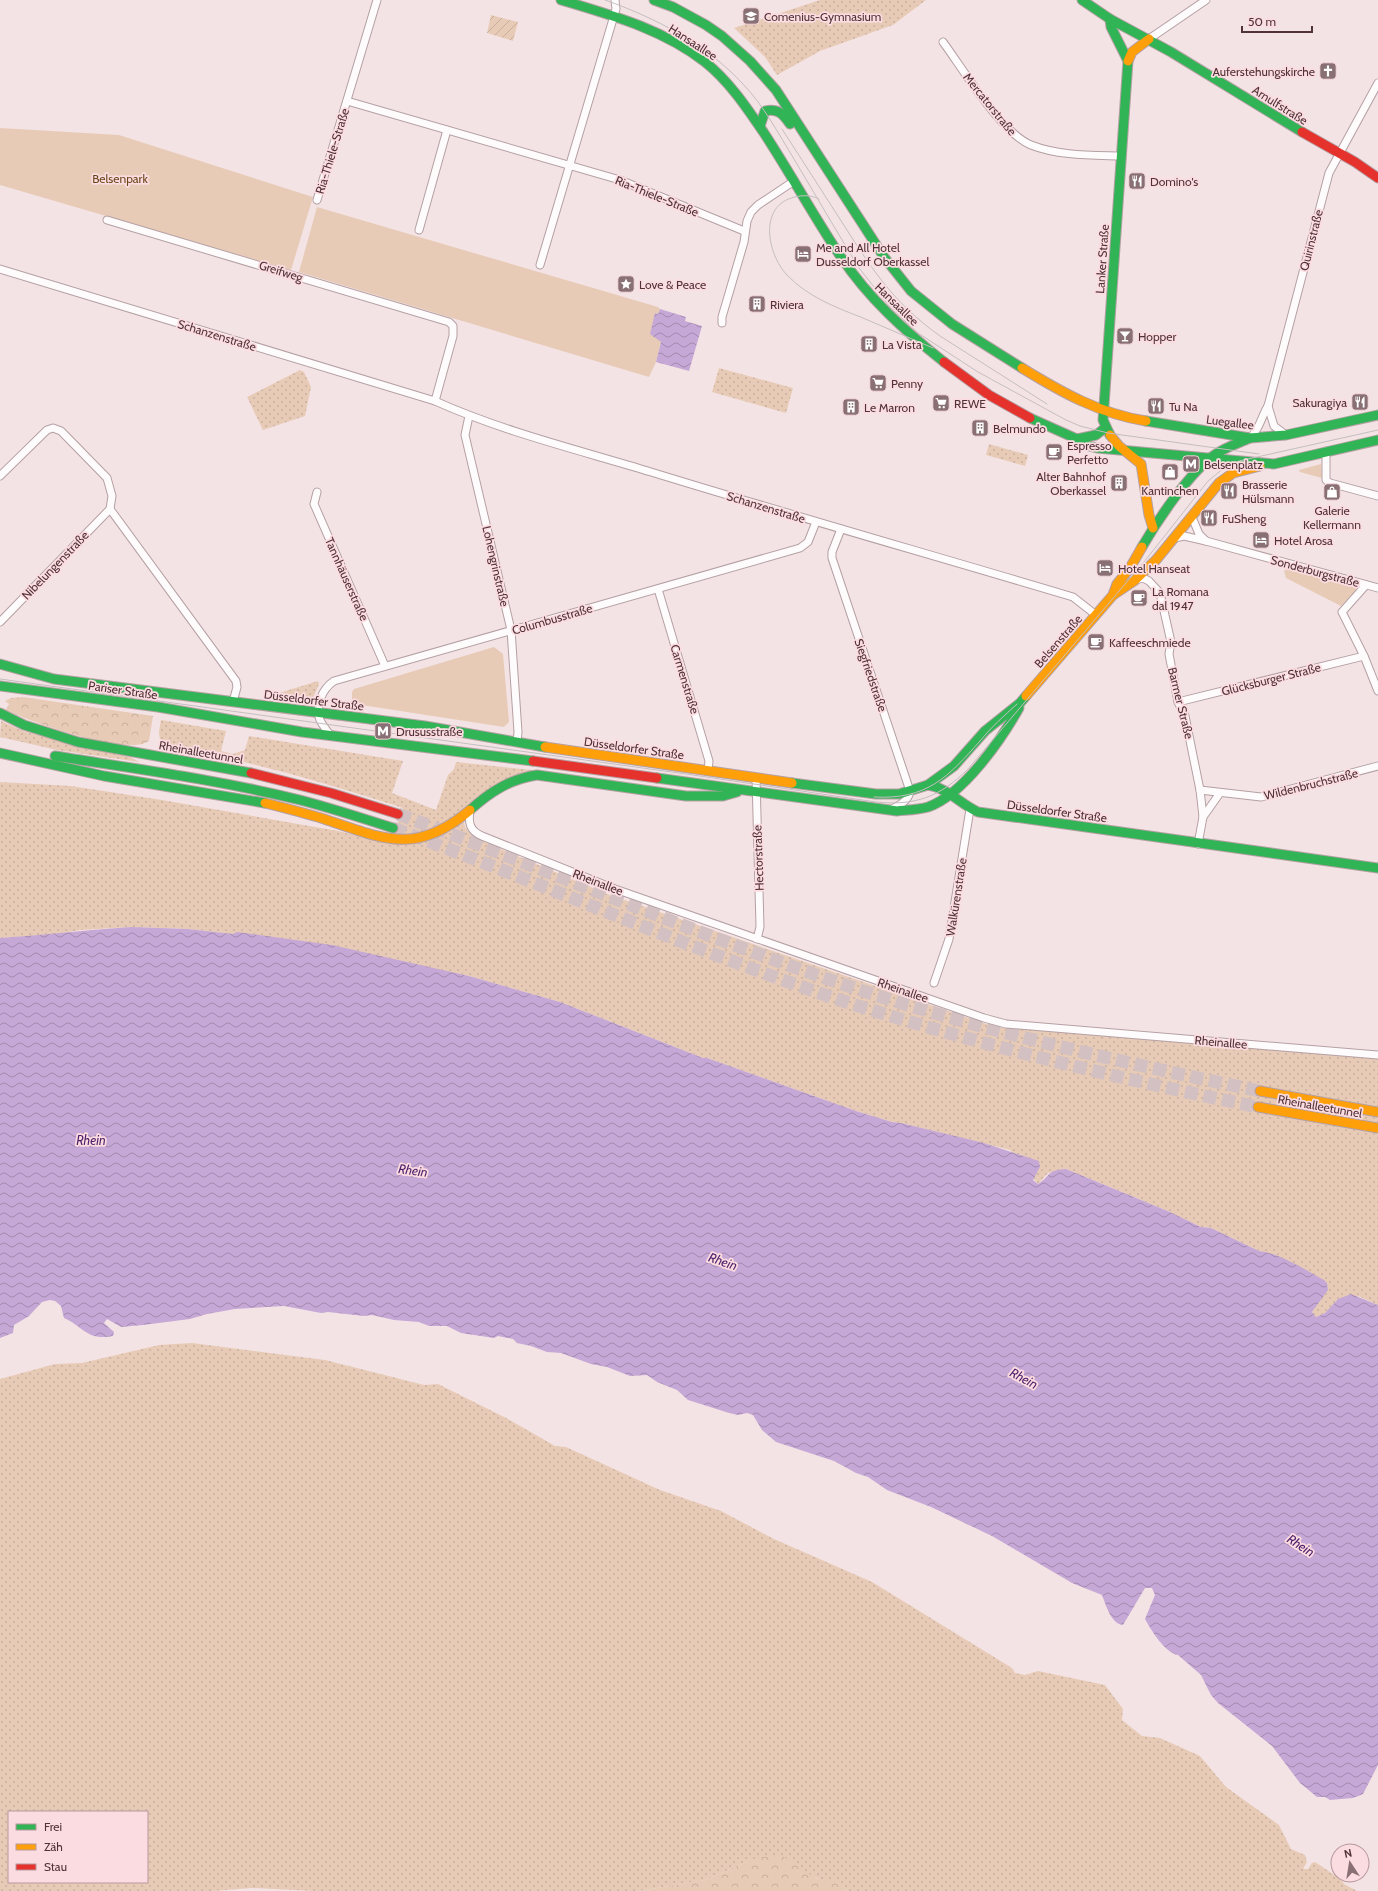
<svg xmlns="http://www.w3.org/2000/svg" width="1378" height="1891" font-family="Cabin,sans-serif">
<defs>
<pattern id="grass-dots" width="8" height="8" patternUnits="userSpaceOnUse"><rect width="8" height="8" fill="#e7cbb6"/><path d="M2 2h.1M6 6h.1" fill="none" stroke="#c8af9d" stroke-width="1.8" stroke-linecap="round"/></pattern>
<pattern id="forest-crowns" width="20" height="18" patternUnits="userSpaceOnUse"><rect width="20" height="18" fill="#e7cbb6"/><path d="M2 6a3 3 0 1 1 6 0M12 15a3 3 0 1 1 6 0" fill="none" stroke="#c8af9d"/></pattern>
<pattern id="garden-furrows" width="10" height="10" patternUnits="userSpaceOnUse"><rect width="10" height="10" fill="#e7cbb6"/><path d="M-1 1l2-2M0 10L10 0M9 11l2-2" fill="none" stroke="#c8af9d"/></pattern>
<pattern id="water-waves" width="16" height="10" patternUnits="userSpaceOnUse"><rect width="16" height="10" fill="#c6a8d6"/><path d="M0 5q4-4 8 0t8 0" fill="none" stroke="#a389ae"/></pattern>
</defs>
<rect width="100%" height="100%" fill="#f4e3e5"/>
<g fill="url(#grass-dots)" fill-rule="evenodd">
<polygon points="820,0 926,0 893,25 820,51 777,75 765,57 734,28"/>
<polygon points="719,368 793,388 786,413 712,392"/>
<polygon points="300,370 304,372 311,387 305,416 263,430 247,397"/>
<polygon points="989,444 1028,455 1025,466 986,455"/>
<polygon points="318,681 319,684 313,698 279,693"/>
<path d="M161,720L226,731L221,751L233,754L245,750L249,736L403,761L392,793L436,810L448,775L454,769L456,762L541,771L521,774L458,815L428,831L394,836L403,808C326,783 247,760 167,746C156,739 159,731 161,720Z"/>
<polygon points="1,721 23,731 130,757 139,762 57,750 0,737"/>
<path d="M0,782L71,786L162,800L338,831L382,841L464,822L465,827L473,837L607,894L995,1027L1378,1058V1305L1358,1296L1338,1299L1325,1313L1316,1317L1312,1312L1328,1286C1323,1276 1270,1252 1259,1251L1211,1228L1201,1227L1170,1212L1066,1169L1048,1173L1038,1184L1010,1150L901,1123L892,1122L856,1111L707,1058H703L560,1002L469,976L233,934L188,929L131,927L81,930L50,935L0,938Z"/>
<path d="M192,1343L325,1360L424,1385L438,1384L508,1419L555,1446L566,1447L660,1490L721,1511L774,1539L872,1582L1012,1668L1015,1673L1025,1675L1038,1671L1105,1685L1123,1709L1122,1720L1142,1736L1160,1738L1200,1756L1226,1787L1279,1825L1291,1849L1305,1855L1307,1862L1303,1869H1308L1312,1863L1315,1862L1342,1880L1344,1884L1357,1891H848C835,1877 830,1884 816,1878C805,1874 794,1864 784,1857L744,1863L705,1880L639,1891H315L252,1888L213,1891H0V1379L55,1364L82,1363L159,1345ZM9,1812H147V1882H9Z"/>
</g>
<g fill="url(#forest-crowns)">
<path d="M23,697L153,716L149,741C126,757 32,722 6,710L9,704L5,701L11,698Z"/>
<polygon points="764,1857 784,1857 817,1879 831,1880 841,1884 848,1891 639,1891 705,1880 744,1863"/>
</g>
<g fill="#e7cbb6">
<polygon points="0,128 119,135 313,197 291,270 0,185"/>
<polygon points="317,207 658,307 660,309 658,314 656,313 661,342 656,362 649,377 299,272"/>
<polygon points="1321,464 1322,478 1300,472 1299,470"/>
<polygon points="1288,568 1356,586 1357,589 1341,606 1286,578 1284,571"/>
<polygon points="494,647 503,654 509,722 504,727 355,704 352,702 352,692 354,689"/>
</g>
<polygon fill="url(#garden-furrows)" points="491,15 518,22 513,41 487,33"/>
<g fill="url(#water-waves)">
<polygon points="660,309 686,317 685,321 702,326 689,371 656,362 661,342 650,334 655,313 658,314"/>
<path d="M131,927L188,929L233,934L237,932L332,945L469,976L560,1002L703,1058H707L856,1111L892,1122L901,1123L984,1143L1039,1161L1040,1167L1033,1180L1038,1184C1051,1176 1046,1170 1066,1169L1170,1212L1201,1227L1211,1228L1259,1251C1279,1253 1306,1270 1324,1280L1327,1283L1328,1290L1312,1312L1316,1317L1325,1313L1338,1299L1351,1294L1378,1305V1765L1363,1794L1353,1798L1330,1800L1325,1797H1317L1300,1783L1272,1746L1218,1703L1211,1695L1201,1675L1178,1655C1165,1653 1151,1630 1145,1619L1155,1595L1152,1588H1145L1123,1625C1111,1624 1106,1605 1102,1595L1072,1583L992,1536L931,1507L887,1490L868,1477L856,1473L834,1461L776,1442L762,1430L753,1415L747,1413L738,1415L729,1413L688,1400L677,1390L657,1382L647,1375L630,1376L607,1367L591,1364L561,1353L547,1352L531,1346L517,1343L513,1339L498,1336L494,1338L461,1333L447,1326H429L419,1322L394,1320L372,1315L364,1316L328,1312L321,1313L284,1306L235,1309L207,1314L190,1319L143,1325L121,1327L107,1319L104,1323L114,1332L113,1336C87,1341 84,1327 64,1318L61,1306L55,1301L50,1300L42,1302L29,1316L14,1325L13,1333L0,1338V938C44,935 87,930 131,927Z"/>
</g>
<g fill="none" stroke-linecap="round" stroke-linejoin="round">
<g stroke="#d3c0c2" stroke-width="13" stroke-dasharray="13 6" stroke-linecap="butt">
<path d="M398,814C551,871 700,936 854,988C987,1032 1124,1063 1260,1091"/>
<path d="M393,828C542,883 687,948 837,999C975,1044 1116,1078 1258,1107"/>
</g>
<defs>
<g id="street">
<polyline points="1149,39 1206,0"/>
<path d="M943,42C963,69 1001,133 1031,145C1059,156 1092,155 1122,156"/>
<polyline points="347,101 620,180 744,231"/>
<polyline points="317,200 377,0"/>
<polyline points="107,220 449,322 453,326 453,336 435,401"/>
<polyline points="419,230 447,130"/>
<polyline points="540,265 616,9 615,0"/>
<path d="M0,269L435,401C504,432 579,450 651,472C791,515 932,555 1073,597L1096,615"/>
<polyline points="722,323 722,317 744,242 747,221 751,212 758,205 794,181"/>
<polyline points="1268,406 1274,426 1286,435"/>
<polyline points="469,416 465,435 511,630 518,732 517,742"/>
<path d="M1250,438C1260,429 1261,417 1268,406L1329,173L1378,83"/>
<polyline points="1326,451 1326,480 1330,483 1378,496"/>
<polyline points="0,476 47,430 53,428 61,431 107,478 112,496 110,509 236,681 237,687 233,702"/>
<polyline points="317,492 314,504 385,666"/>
<polyline points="1192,517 1199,534 1206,541"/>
<path d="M841,529L832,552V558L910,791C909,801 898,806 890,810"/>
<polyline points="1175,538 1184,536 1206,541 1378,588"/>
<polyline points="1135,580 1143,578 1149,581 1160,593 1171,642 1169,654 1178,702 1185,716 1200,790 1203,817 1198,844"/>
<polyline points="1366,585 1342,612 1364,656 1378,691"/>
<polyline points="658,589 709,761 708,770"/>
<polyline points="0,622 110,509"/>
<polyline points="1178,702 1364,656"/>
<path d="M331,736C327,731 323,726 320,720C315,706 322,689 334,681L800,548L808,542L816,522"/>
<polyline points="756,778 760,927 757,939"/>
<polyline points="1200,790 1261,797 1378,766"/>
<path d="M470,811C468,823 470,831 482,836L615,889L984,1018L1006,1024L1378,1055"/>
<polyline points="1203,817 1220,793"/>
<polyline points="934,983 949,939 970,809"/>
</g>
<g id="fast">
<path d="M561,0C611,15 663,29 705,62C729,81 747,108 764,133C791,174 814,217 841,257C869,299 905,331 944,362"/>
<polyline points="654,0 673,7 706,25 722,36 750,61 776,90 884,257 911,291 952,324 1022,368"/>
<polyline points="1082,0 1110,19 1171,52 1302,132"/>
<path d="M760,126L765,111C778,108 783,114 790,124"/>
<polyline points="1030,418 1077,439 1081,444 1097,448 1274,464 1378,440"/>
<polyline points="1146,421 1250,438 1286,435 1378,415"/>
<polyline points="1110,435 1103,420 1128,61 1111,27 1110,19"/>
<polyline points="1077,439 1096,435 1105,428"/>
<path d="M1142,547C1157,521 1191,470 1216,454C1226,447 1239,443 1250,438"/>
<polyline points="0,664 54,679 425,726 545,747"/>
<polyline points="0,686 158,707 302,732 533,761"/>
<polyline points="0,713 24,725 78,742 251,773"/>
<polyline points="0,753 104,776 265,803"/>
<path d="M55,756C137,769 219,780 300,800C331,808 362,818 393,828"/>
<path d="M657,778L897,811C907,810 918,810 928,807C963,795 1001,740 1019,708"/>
<polyline points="792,783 876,794 899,794 928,785 954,766 985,731 1020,703 1026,696"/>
<path d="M928,785C948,788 960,804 978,812L1378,868"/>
<path d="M470,810C490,792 510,779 537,775L686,796H723L737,792"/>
</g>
<g id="slow">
<polyline points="1128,61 1132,52 1149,39"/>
<path d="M1022,368C1061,392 1100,414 1146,421"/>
<polyline points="1110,435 1119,446 1141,464 1149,515 1153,528"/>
<polyline points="1113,595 1134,581 1156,560 1219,483 1233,473 1260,466"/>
<polyline points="1026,696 1113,595 1117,584 1130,568 1142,547"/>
<polyline points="545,747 792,783"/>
<path d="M265,803C285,808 305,813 324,819C384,839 416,856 470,810"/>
<polyline points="1260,1091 1378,1112"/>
<polyline points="1258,1107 1378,1128"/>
</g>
<g id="jam">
<polyline points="1302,132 1355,162 1378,178"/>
<polyline points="944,362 989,395 1030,418"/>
<polyline points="533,761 657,778"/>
<polyline points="251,773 331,793 398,814"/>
</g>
</defs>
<use href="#street" stroke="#b5a0a4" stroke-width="9"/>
<use href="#fast" stroke="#b5a0a4" stroke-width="11"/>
<use href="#slow" stroke="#b5a0a4" stroke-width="11"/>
<use href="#jam" stroke="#b5a0a4" stroke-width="11"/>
<use href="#street" stroke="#fdfbfb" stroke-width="7"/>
<use href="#fast" stroke="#30b455" stroke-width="9"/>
<use href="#slow" stroke="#ff9f0a" stroke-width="9"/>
<use href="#jam" stroke="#e5322d" stroke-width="9"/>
<g stroke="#c4bec0" stroke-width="1">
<path d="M605,0C656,18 706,44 743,84C764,106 778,133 794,159C816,196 837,232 859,268L890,307L918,333L978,372L1066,420L1080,426L1108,433L1259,454"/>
<path d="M782,129C801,158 819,187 838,216C870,266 891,301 940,336L1047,404"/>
<path d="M819,199C811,195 803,195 795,197C758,205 767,254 787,275C808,297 835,307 863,318C886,328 910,338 933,348"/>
<path d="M0,679L686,774L876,802C915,806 940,797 968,769L1148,557L1208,481L1224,468L1239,461L1378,430"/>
<path d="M874,797C927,800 948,777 980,741C991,727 1004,716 1017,704"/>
</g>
</g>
<defs>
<symbol id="school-square" viewBox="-11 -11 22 22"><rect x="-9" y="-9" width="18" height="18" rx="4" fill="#897074" stroke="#fbdce0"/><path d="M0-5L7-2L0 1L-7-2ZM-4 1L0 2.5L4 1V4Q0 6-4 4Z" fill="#fff"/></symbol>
<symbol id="church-square" viewBox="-11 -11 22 22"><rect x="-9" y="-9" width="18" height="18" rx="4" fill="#897074" stroke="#fbdce0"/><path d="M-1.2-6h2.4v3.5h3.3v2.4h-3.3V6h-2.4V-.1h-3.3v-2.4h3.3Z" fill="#fff"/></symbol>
<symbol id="restaurant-square" viewBox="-11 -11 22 22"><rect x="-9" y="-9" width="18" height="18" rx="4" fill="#897074" stroke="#fbdce0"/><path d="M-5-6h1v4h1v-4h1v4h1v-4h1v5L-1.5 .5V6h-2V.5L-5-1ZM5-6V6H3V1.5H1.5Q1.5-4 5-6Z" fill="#fff"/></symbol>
<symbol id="hotel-square" viewBox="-11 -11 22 22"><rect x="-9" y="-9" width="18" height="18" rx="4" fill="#897074" stroke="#fbdce0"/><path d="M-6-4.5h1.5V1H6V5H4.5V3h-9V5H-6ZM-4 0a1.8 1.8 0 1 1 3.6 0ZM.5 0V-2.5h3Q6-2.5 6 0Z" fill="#fff"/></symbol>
<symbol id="sight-square" viewBox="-11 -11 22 22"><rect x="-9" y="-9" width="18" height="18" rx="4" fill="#897074" stroke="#fbdce0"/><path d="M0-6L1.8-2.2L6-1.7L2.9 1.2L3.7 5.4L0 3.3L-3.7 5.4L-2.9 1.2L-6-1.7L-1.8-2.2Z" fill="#fff"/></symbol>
<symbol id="building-square" viewBox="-11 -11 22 22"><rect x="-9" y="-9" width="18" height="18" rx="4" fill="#897074" stroke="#fbdce0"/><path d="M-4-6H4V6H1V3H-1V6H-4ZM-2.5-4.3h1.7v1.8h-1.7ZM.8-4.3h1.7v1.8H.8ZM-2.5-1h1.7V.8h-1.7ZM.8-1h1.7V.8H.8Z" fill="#fff"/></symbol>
<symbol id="bar-square" viewBox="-11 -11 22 22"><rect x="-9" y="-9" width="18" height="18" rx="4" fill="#897074" stroke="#fbdce0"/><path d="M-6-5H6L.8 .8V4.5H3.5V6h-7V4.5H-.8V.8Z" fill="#fff"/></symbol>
<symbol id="supermarket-square" viewBox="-11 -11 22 22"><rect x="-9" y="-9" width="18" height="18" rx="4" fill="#897074" stroke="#fbdce0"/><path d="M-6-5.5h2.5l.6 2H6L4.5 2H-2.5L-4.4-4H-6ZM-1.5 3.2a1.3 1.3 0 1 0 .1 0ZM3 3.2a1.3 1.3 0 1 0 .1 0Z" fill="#fff"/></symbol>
<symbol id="cafe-square" viewBox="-11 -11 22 22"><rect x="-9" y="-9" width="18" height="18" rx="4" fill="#897074" stroke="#fbdce0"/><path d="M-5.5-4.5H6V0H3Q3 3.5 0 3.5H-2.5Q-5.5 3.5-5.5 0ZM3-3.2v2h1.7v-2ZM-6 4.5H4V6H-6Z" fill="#fff"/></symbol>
<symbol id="metro-square" viewBox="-11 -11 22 22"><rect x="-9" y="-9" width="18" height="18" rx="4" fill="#897074" stroke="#fbdce0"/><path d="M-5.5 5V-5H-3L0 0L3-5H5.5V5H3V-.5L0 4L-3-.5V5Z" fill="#fff"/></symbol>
<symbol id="shop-square" viewBox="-11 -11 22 22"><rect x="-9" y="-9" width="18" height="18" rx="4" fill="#897074" stroke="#fbdce0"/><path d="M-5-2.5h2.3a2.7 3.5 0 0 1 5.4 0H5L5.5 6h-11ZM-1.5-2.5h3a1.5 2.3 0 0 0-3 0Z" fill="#fff"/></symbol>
</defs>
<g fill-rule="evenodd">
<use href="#school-square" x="741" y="6" width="20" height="20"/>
<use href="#church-square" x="1318" y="61" width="20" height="20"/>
<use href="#restaurant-square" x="1127" y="171" width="20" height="20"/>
<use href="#hotel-square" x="793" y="244" width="20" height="20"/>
<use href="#sight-square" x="616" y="274" width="20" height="20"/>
<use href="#building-square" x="747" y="294" width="20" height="20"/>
<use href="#bar-square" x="1115" y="326" width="20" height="20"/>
<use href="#building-square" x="859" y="334" width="20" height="20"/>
<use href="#supermarket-square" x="868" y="373" width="20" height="20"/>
<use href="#restaurant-square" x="1350" y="392" width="20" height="20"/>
<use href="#supermarket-square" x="931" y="393" width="20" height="20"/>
<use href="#restaurant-square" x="1146" y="396" width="20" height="20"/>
<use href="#building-square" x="841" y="397" width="20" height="20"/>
<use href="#building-square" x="970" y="418" width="20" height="20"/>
<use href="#cafe-square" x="1044" y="442" width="20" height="20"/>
<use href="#metro-square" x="1181" y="454" width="20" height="20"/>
<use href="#shop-square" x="1160" y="462" width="20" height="20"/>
<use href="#building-square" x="1109" y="473" width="20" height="20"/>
<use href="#restaurant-square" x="1219" y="481" width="20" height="20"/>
<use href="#shop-square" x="1322" y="482" width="20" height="20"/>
<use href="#restaurant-square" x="1199" y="508" width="20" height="20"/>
<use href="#hotel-square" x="1251" y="530" width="20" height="20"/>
<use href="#hotel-square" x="1095" y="558" width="20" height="20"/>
<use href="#cafe-square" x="1129" y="588" width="20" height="20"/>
<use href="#cafe-square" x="1086" y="632" width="20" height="20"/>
<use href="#metro-square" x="373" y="721" width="20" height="20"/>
</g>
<g text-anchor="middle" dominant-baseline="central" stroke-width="3.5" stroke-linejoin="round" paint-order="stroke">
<g font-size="12" fill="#503237" stroke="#fbdce0" text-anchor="start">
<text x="764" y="16">Comenius-Gymnasium</text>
<text x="1315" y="71" text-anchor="end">Auferstehungskirche</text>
<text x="1150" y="181">Domino's</text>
<text x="816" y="247">Me and All Hotel<tspan x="816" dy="14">Dusseldorf Oberkassel</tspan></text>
<text x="639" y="284">Love &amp; Peace</text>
<text x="770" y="304">Riviera</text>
<text x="1138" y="336">Hopper</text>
<text x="882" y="344">La Vista</text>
<text x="891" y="383">Penny</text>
<text x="1347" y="402" text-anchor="end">Sakuragiya</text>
<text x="954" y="403">REWE</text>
<text x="1169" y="406">Tu Na</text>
<text x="864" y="407">Le Marron</text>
<text x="993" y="428">Belmundo</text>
<text x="1067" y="445">Espresso<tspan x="1067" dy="14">Perfetto</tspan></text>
<text x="1204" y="464">Belsenplatz</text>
<text x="1106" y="476" text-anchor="end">Alter Bahnhof<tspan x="1106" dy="14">Oberkassel</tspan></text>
<text x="1242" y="484">Brasserie<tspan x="1242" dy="14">Hülsmann</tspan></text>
<text x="1170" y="490" text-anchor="middle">Kantinchen</text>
<text x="1332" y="510" text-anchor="middle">Galerie<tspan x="1332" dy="14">Kellermann</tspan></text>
<text x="1222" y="518">FuSheng</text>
<text x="1274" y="540">Hotel Arosa</text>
<text x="1118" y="568">Hotel Hanseat</text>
<text x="1152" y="591">La Romana<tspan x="1152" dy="14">dal 1947</tspan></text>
<text x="1109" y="642">Kaffeeschmiede</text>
<text x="396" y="731">Drususstraße</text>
</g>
<g font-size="12" fill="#503237" stroke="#fbdce0">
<text transform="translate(693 42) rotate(33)">Hansaallee</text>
<text transform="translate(990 104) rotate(51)">Mercatorstraße</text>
<text transform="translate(1280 105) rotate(32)">Arnulfstraße</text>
<text transform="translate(332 151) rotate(-73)">Ria-Thiele-Straße</text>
<text transform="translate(657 196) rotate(22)">Ria-Thiele-Straße</text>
<text transform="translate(1311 240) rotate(-76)">Quirinstraße</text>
<text transform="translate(1102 259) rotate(-86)">Lanker Straße</text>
<text transform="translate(281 271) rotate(17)">Greifweg</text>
<text transform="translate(897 304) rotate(44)">Hansaallee</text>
<text transform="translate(217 335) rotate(17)">Schanzenstraße</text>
<text transform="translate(1230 422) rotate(7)">Luegallee</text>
<text transform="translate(766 507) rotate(17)">Schanzenstraße</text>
<text transform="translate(55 565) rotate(-46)">Nibelungenstraße</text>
<text transform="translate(496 566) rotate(77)">Lohengrinstraße</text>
<text transform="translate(1315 571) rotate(15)">Sonderburgstraße</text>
<text transform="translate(347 579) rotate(66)">Tannhäuserstraße</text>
<text transform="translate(552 619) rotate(-16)">Columbusstraße</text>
<text transform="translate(1058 641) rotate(-49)">Belsenstraße</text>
<text transform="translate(871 675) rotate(71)">Siegfriedstraße</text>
<text transform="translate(685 679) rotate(73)">Carmenstraße</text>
<text transform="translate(1271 679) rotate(-14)">Glücksburger Straße</text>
<text transform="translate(123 690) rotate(8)">Pariser Straße</text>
<text transform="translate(314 700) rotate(7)">Düsseldorfer Straße</text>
<text transform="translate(1181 703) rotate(76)">Barmer Straße</text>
<text transform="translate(634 748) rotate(8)">Düsseldorfer Straße</text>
<text transform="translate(201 752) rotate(10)">Rheinalleetunnel</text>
<text transform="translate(1311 784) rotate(-14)">Wildenbruchstraße</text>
<text transform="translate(1057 811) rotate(8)">Düsseldorfer Straße</text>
<text transform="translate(758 858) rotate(-92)">Hectorstraße</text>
<text transform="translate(598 882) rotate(21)">Rheinallee</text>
<text transform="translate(956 897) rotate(-81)">Walkürenstraße</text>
<text transform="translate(903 990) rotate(19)">Rheinallee</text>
<text transform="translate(1221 1042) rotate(5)">Rheinallee</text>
<text transform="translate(1320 1106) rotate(10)">Rheinalleetunnel</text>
</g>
<g font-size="12" fill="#6c471a" stroke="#fbdce0">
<text x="120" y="178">Belsenpark</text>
</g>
<g font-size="13" font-style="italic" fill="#4d1f6b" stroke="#fbdce0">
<text x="91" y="1140">Rhein</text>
<text transform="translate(413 1170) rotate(8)">Rhein</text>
<text transform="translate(723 1261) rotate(19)">Rhein</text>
<text transform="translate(1024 1378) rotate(28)">Rhein</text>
<text transform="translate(1301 1545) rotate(33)">Rhein</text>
</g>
</g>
<rect x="8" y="1811" width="140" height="72" fill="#fbdce0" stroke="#b7989c"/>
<rect x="16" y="1824" width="20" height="6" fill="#30b455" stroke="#b7989c"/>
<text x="44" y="1831" font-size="12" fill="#503237">Frei</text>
<rect x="16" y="1844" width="20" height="6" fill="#ff9f0a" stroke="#b7989c"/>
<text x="44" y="1851" font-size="12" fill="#503237">Zäh</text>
<rect x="16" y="1864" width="20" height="6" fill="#e5322d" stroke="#b7989c"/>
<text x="44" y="1871" font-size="12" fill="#503237">Stau</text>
<g transform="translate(1350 1863) rotate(348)"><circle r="19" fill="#fbdce0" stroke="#b7989c"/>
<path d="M0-3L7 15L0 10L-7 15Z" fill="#897074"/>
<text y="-6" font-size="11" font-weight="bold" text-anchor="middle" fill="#503237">N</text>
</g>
<path d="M1242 26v6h70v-6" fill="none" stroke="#503237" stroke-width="2"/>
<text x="1248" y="26" font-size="12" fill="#503237" stroke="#fbdce0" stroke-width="3" paint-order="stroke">50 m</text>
</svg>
